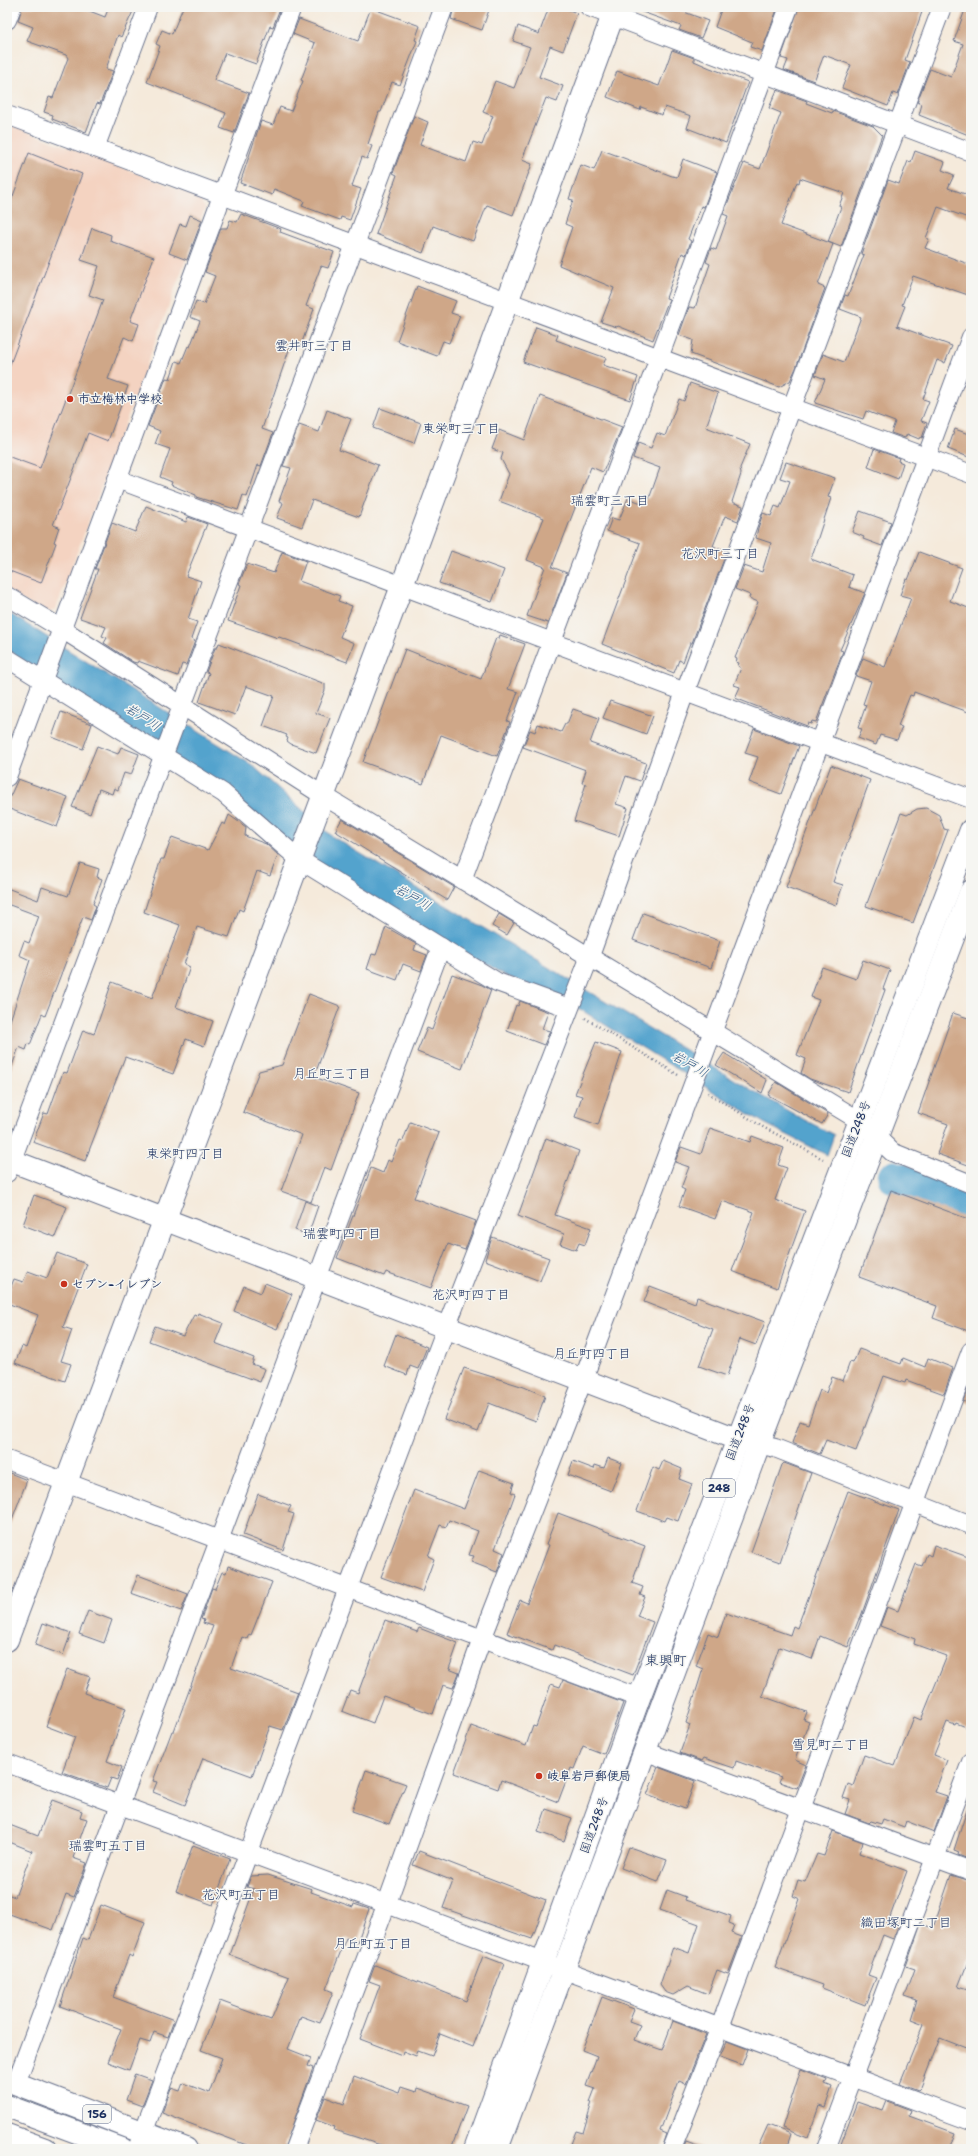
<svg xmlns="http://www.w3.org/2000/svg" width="978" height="2156" font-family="'Shantell Sans','Klee One',sans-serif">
<rect width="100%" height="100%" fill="#f6f6f2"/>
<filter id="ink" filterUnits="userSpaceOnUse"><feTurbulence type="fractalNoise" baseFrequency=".025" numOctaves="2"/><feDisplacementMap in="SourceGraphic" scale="8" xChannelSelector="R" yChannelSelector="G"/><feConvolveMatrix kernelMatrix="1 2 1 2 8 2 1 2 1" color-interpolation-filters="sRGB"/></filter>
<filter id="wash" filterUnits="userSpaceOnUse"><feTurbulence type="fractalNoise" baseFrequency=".012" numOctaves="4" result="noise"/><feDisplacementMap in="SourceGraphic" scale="16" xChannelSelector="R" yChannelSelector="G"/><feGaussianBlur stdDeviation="0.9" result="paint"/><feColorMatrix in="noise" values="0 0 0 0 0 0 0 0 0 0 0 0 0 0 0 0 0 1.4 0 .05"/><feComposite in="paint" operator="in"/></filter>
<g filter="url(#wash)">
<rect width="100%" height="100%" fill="#f5eadb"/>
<polygon fill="#f4d3c1" points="7,124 197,196 205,208 56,609 46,614 7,590"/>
<polygon fill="#53a3cd" stroke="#376996" points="7,612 252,765 333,837 738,1082 797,1116 834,1135 827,1155 764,1123 562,998 501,974 321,867 7,649"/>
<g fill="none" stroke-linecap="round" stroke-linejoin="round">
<polyline stroke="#53a3cd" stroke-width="33" points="894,1177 971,1207"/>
</g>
<g id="blocks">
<g fill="#cfa788">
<polygon points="22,7 79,7 105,17 109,7 135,7 121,37 118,35 106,69 113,71 100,104 97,103 86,132 52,119 53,115 44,112 49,97 53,98 68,58 66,55 27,41 33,27 18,21"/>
<polygon points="183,7 277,7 276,10 279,11 273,27 270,26 256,64 225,53 214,80 249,93 234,133 220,128 226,113 147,82 160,46 156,44 162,30 172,34"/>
<polygon points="454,7 490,7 482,30 451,19"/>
<polygon points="549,7 561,7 577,13 563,51 550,46 539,77 563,86 557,102 546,98 522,160 532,164 513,215 487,205 473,241 433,226 423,253 376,234 397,175 393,173 414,116 428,122 420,145 466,162 473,142 482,145 493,116 483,112 495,81 514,88 530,47 513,41 518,26 539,34"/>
<polygon points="634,7 671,7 708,21 701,38 679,30 681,26 634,9"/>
<polygon points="722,7 778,7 762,51 750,47 752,42 715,27"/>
<polygon points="799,7 908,7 922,12 905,60 910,62 898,95 893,93 888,106 842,88 851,65 824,55 814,81 784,70 788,60 781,58"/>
<polygon points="966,7 971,7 971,136 919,115 922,104 917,102 930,69 951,77 963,44 954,41"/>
<polygon points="371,8 420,26 415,40 417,41 400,85 392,82 381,112 379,112 368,144 372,146 367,159 362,157 352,186 361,189 350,220 341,217 340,220 302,206 304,201 274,189 272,195 240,183 261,121 273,125 280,107 291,111 303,81 301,80 315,43 293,34 299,19 358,41"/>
<polygon points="672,50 694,58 694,61 710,68 748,82 726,143 687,128 691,116 665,107 662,115 641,107 640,110 607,97 617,71 659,86"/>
<polygon points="777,90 807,101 806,103 832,113 833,111 873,126 882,135 841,247 828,242 841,207 839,206 844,193 800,178 799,183 797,182 781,225 833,244 818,285 825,288 796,368 790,381 779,387 691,354 693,340 679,335 689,307 695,308 710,264 706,262 711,248 716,250 728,216 723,214 744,163 760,169 781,113 769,108"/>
<polygon points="602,150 672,176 677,177 683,159 717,172 704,207 701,206 688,239 691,241 686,255 682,253 666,298 669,299 653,340 618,326 617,327 601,322 614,288 559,265 572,227 565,224 573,200 569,199 581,165 594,170"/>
<polygon points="915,151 945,162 942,170 954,175 948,188 971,196 971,219 938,207 926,238 929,239 925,248 971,265 971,296 913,276 902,305 905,306 897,326 952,346 945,363 937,360 923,399 929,401 921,421 927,423 922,438 920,437 919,439 907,434 905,438 891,433 895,422 866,411 863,419 815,403 825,379 815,375 823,354 844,362 861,317 840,309 845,295 848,296 864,255 861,254 888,180 899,184 908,161 911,162"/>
<polygon points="29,153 82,174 9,367 7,367 7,212"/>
<polygon points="241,214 281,229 280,232 334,252 328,268 321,266 306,306 314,309 301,345 292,341 262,429 273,433 261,466 258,465 247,497 243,495 238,510 196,497 196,495 171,485 172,482 160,477 170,449 155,444 160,431 148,426 166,378 170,379 176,361 181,363 188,346 190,347 200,321 190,317 196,301 204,304 215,276 205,272 221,228 227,228 230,220 237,222"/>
<polygon points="190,215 202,220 187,260 169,253 180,224 186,226"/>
<polygon points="92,228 111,235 110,241 154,257 130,321 139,324 133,341 124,337 108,379 128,386 108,441 88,433 53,525 59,527 54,542 56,543 41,583 7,570 7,456 40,468 103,300 89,295 99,266 81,260"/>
<polygon points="417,286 456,301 451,313 460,316 449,343 443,341 437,356 397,341"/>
<polygon points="536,327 558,335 556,340 606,358 603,365 638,377 630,400 523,362"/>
<polygon points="690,383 718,393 706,427 750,444 740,468 741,474 732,502 743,506 738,521 725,516 713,546 727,551 692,643 690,643 683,662 679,660 674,673 602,644 640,543 607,531 612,518 619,520 628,498 644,504 646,498 649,499 660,468 633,458 638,443 651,448 657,433 665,436 679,399 684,401"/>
<polygon points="540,396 622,427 603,472 591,467 552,567 567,573 548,623 527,616 545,567 527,560 544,518 499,501 509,474 501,459 503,453 492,449 499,430 524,440"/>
<polygon points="380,408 421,423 414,443 373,428"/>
<polygon points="327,410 351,419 339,450 378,465 359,517 312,500 302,527 277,518 283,503 279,501 291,468 283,466 299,425 319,432"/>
<polygon points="955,429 971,435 971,458 948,449"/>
<polygon points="874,449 899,458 898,461 903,463 898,479 868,467"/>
<polygon points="786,462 835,478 828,497 831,498 811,559 853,575 849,587 865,593 840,650 843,651 816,722 812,721 811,724 808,723 807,726 735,698 740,687 734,685 741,668 738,666 739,663 736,662 737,659 735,658 758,602 749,598 750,595 735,589 744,566 762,572 771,543 756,538 758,528 763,513 771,516 775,506 780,508 790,481 780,478"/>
<polygon points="146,506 186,522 188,517 207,524 186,576 201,581 188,619 197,622 191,639 195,641 186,665 182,664 178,676 138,661 137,663 133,662 104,643 107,638 102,636 106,627 80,618 98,569 95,569 112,523 135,532"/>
<polygon points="860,511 891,522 882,546 863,539 864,537 852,532"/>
<polygon points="451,551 504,570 492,602 439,583"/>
<polygon points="282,552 306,561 299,581 340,596 338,601 352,606 340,637 354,643 347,662 279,637 278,638 228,621 241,585 239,584 247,564 274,573"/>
<polygon points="919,552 962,568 950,601 971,609 971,713 914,692 913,696 910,695 898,726 902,727 897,740 880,735 876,745 858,738 862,729 858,728 866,705 863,704 871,681 856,676 863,658 885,667 911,598 900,595 906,579 908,580"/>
<polygon points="500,635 525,644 508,689 518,692 507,721 510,722 497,756 441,735 423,784 363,762 405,649 481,679 496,638 499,638"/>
<polygon points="219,643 325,684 325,690 316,713 330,718 316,753 291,744 287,741 288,738 286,737 287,735 263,726 274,696 246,686 235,715 199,702 209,673 206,672 215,648 217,648"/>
<polygon points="610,701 653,716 646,734 603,718"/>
<polygon points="573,709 599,718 590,743 646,763 640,781 626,776 616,804 628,808 619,836 574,821 586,784 582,783 586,770 523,747 530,730 535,732 538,724 561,732 565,724 567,724"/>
<polygon points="61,712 92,724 83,749 52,737"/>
<polygon points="754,729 799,746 781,794 749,782 758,757 745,753"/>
<polygon points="97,746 118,754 121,747 139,754 131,775 124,773 118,790 114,788 112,794 99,789 90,814 72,807"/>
<polygon points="831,765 870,780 833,882 843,885 836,905 786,887"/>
<polygon points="18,779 68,797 57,827 7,808 7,803"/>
<polygon points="926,808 939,815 944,829 948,830 913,923 866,906 901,813 907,815 917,809"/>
<polygon points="229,815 246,827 245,836 266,844 278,855 270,876 257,871 243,911 239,909 229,937 197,927 184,964 190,967 176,1007 213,1021 204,1046 186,1039 173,1074 125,1057 85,1161 33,1142 44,1113 48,1114 63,1072 67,1073 83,1030 94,1034 112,982 152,998 180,925 144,912 161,859 164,859 172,837 208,850 222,823 225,825"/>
<polygon points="342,819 454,887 447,900 335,831"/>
<polygon points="80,863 99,869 97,877 102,879 93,904 96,906 91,920 83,917 45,1016 42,1014 30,1045 28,1044 26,1050 19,1047 9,1074 7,1073 7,1030 30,960 19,955 24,941 29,943 39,916 7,904 7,888 38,900 42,887 68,896"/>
<polygon points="643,913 720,941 711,968 633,940"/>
<polygon points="499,914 514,923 507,935 492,926"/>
<polygon points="386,927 416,944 414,950 427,955 421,971 403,964 397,980 367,969 372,954 376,955"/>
<polygon points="863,960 890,970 883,989 885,990 848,1092 810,1079 801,1073 806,1059 797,1055 819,1000 811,997 822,967 856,979"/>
<polygon points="452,974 482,985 491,990 462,1069 417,1052 427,1028 432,1030"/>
<polygon points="309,994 340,1006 314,1077 359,1093 331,1170 324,1167 311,1202 281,1191 302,1135 243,1112 259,1071 282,1065"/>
<polygon points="520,1001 548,1012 542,1029 550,1031 544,1045 507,1031 516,1005 518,1006"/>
<polygon points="953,1013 971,1019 971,1166 937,1154 948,1124 918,1113"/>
<polygon points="596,1042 622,1052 598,1125 575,1117 582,1096 575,1094"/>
<polygon points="724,1053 767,1080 762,1093 716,1065"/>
<polygon points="776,1082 828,1114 822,1124 768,1095"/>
<polygon points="410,1122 439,1133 414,1198 476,1221 465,1250 448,1244 431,1288 386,1272 384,1276 337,1258 371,1168 383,1173 388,1160 391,1162 400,1140 403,1141"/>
<polygon points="710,1128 750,1142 752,1136 784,1148 778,1165 787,1168 775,1200 805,1211 777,1288 732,1271 754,1212 722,1201 715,1219 679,1206 685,1190 681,1188 689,1167 675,1162 681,1147 701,1154"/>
<polygon points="546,1138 579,1151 555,1215 591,1228 585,1245 579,1243 576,1250 560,1244 564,1234 518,1216"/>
<polygon points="891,1190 971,1220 971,1332 933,1318 937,1306 859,1277"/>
<polygon points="34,1195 67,1207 55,1237 23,1225"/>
<polygon points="305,1201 318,1206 308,1235 295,1230"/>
<polygon points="492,1237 549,1258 540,1281 485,1260"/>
<polygon points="57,1253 87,1264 63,1327 72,1330 61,1361 71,1364 65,1381 15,1363 22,1346 26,1348 38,1315 7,1303 7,1297 14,1279 23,1282 28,1271 47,1278"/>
<polygon points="265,1283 292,1294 277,1329 234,1311 244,1286 261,1293"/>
<polygon points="650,1286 695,1303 697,1297 765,1322 756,1345 740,1339 727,1376 699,1366 713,1329 644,1302"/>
<polygon points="198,1313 223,1323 215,1343 254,1358 252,1364 265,1369 260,1382 149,1341 155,1326 183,1336 194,1315 197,1316"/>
<polygon points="396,1334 427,1347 418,1369 410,1366 407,1375 384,1366"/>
<polygon points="859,1349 901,1364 903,1358 925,1367 928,1358 953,1368 944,1394 906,1380 905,1383 884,1376 856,1451 826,1440 820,1454 792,1443 800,1421 808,1424 820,1390 826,1393 832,1377 843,1381 850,1362 853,1363"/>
<polygon points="464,1368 524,1387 545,1396 536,1421 489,1403 478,1432 444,1419"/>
<polygon points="971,1381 971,1404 963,1401"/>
<polygon points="608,1458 622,1463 611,1491 568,1475 573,1461 594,1469 595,1465 604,1468"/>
<polygon points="663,1461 682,1469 679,1479 692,1484 678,1521 667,1517 665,1521 637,1511 653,1467 659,1470"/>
<polygon points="784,1463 811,1473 780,1562 751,1552 782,1465"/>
<polygon points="479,1470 514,1483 511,1492 515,1494 495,1549 504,1553 497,1572 471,1562 474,1556 469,1555 478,1531 449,1520 446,1527 440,1525 428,1556 434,1559 422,1592 381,1577 414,1490 464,1509"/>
<polygon points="7,1472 27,1480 8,1530 7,1529"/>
<polygon points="848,1491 899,1510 860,1619 859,1619 848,1647 820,1636 812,1659 779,1647 762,1696 807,1712 804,1720 809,1722 795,1760 806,1765 797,1788 779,1782 781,1777 736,1761 734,1768 704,1758 702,1761 680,1753 690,1725 686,1723 703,1669 696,1666 708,1633 718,1637 726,1613 790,1635 793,1626 797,1628"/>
<polygon points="258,1494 291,1506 288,1512 294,1514 283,1550 243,1535"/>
<polygon points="558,1513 645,1546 632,1583 643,1587 640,1595 645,1597 637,1616 653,1622 633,1675 554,1645 552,1650 507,1633 520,1600 527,1603 549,1545 546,1544"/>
<polygon points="934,1545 971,1558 971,1729 956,1723 955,1725 947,1722 934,1755 947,1760 935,1792 947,1796 934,1832 906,1821 904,1827 883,1819 881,1824 871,1821 869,1823 845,1814 850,1800 843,1798 848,1784 853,1786 864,1755 895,1766 914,1717 921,1720 947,1656 914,1644 915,1639 880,1626 887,1607 898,1611 916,1564 922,1566 927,1554 931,1556"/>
<polygon points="228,1566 272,1582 251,1635 249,1634 247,1639 242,1637 231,1668 298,1692 283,1730 270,1726 252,1776 203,1758 185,1805 153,1792 157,1782 153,1781 172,1731 174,1731 213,1626 203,1623 204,1620 201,1619 212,1588 215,1589 222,1572 226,1573"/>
<polygon points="138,1575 188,1594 181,1611 131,1593"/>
<polygon points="88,1611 112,1620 104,1643 79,1634"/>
<polygon points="385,1620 417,1632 419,1628 458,1643 449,1669 459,1673 453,1688 443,1685 433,1714 383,1696 373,1723 342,1711 350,1690 358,1693"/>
<polygon points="43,1623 71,1633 63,1655 35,1645"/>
<polygon points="67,1669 90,1677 84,1693 126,1708 107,1761 122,1767 117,1780 111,1778 107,1788 62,1772 75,1737 46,1726"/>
<polygon points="563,1680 623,1703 604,1754 583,1746 574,1769 571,1768 558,1802 501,1780 498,1789 454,1773 471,1726 526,1746 533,1726 536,1727 551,1684 560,1687"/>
<polygon points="658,1767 695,1781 685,1809 647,1795"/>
<polygon points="366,1770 406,1784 389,1824 352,1811"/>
<polygon points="52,1800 82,1811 80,1817 87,1819 73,1858 87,1863 74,1897 66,1894 53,1930 7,1913 7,1894 15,1897 32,1851 7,1841 7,1824 38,1836"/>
<polygon points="968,1807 971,1808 971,1860 958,1855 959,1852 954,1850"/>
<polygon points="546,1809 572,1818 564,1841 538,1832"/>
<polygon points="833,1831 863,1842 859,1853 907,1871 890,1917 900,1921 893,1939 883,1935 868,1975 876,1978 865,2005 822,1988 823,1985 775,1968 800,1899 793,1896 798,1880 805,1882 817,1854 824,1856"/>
<polygon points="193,1845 230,1859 213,1905 176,1891"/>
<polygon points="629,1847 667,1860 658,1882 621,1868"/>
<polygon points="419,1851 546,1900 532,1939 443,1908 453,1881 413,1865"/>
<polygon points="268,1875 312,1889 311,1892 353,1907 354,1904 369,1909 357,1943 346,1938 326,1989 333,1992 320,2023 301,2016 288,2049 311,2058 308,2066 313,2068 284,2149 257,2149 162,2113 171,2088 180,2091 183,2083 209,2093 222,2058 201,2050 220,2001 271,2020 289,1977 230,1955 254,1889 247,1887 251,1876"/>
<polygon points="951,1875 971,1881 971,1954 958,1987 971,1991 971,2050 940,2038 921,2087 918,2090 900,2083 924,2024 911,2019 917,2000 905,1996 915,1969 906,1966 921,1924 933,1928"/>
<polygon points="667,1890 686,1897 685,1900 731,1916 729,1923 734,1925 731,1933 742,1937 728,1974 717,1970 708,1994 688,1986 673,1995 665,1992 660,1985 673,1947 689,1953 699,1924 660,1910"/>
<polygon points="101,1905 145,1922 132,1957 129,1955 113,1997 174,2020 168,2037 154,2032 150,2043 140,2040 129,2070 108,2062 121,2029 60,2006 83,1938 88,1940"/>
<polygon points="483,1956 504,1964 473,2047 440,2034 432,2056 418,2051 416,2056 403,2051 402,2055 360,2039 380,1985 369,1981 375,1965 466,2001"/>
<polygon points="602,1997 634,2009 629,2021 640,2025 634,2040 662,2050 673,2021 706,2034 686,2084 679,2081 660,2131 667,2134 662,2149 569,2149 576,2131 583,2133 592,2102 590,2102 595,2089 586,2086 597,2056 582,2050"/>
<polygon points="727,2041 748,2049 742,2065 720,2057"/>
<polygon points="801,2069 827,2079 825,2084 832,2087 825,2108 819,2106 808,2138 782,2128"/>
<polygon points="135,2074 152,2080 142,2106 126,2100"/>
<polygon points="354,2076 399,2093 401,2087 416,2092 417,2088 467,2106 451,2149 393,2149 334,2130 335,2127 316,2120 325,2097 344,2104"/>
<polygon points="887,2101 911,2110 909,2116 955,2133 949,2149 839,2149 857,2102 883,2111"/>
<polygon points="768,2125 791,2134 786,2149 757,2149"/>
<polygon points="686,2142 703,2148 703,2149 683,2149"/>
</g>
</g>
</g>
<g filter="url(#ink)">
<use href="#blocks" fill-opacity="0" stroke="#67708a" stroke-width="1"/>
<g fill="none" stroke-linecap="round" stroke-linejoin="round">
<defs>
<g id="street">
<polyline points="589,7 971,152"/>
<polyline points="7,20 12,7"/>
<polyline points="7,115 971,474"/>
<polyline points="95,148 148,7"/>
<polyline points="117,479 971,799"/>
<polyline points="7,596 62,629 324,796 860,1121 892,1152 971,1184"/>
<polyline points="7,658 223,793 300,860 497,982 569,1008"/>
<polyline points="7,777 292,7"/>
<polyline points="462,880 659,358 789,7"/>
<polyline points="7,1173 444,7"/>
<polyline points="746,1441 775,1448 971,1525"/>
<polyline points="7,1460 639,1698"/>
<polyline points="644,1751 971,1871"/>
<polyline points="7,1763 971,2121"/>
<polyline points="16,2083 441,947"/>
<polyline points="137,2149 446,1328 590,956 685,692 942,7"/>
<polyline points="294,2149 387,1903 482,1639 583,1380 971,337"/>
<polyline points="672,2149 720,2027 971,1351"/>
<polyline points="826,2149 971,1762"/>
</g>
<g id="secondary">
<polyline points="7,1159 737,1439"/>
<polyline points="7,1640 402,586 616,7"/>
</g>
<g id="highway">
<polyline points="7,2080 186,2149"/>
<polyline points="7,2106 122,2149"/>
<polyline points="7,2135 45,2149"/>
<polyline points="475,2149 639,1698 971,830"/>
<polyline points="497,2149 759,1444 971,891"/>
</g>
</defs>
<use href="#street" stroke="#67708a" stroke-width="20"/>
<use href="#secondary" stroke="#67708a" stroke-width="24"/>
<use href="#highway" stroke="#67708a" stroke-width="24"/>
<g stroke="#67708a" stroke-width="2.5" stroke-dasharray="1 3" stroke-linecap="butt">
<polyline points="585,1018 678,1075"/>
<polyline points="708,1093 763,1127 823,1159"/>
</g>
<use href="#street" stroke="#fff" stroke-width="18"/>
<use href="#secondary" stroke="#fff" stroke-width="22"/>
<use href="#highway" stroke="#fff" stroke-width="22"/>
</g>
</g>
<g fill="#c8321e" stroke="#f6f6f2" stroke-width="1.5">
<circle cx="70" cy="399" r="4"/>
<circle cx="64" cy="1284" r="4"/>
<circle cx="539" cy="1776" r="4"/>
</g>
<g text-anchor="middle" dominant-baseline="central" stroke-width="3" stroke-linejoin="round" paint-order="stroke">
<g fill="#f6f6f2" stroke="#5d6b8a" stroke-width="1">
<rect x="703" y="1479" width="32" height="18" rx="3"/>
<rect x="83" y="2105" width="28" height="18" rx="3"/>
</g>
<g font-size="11" font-weight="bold" fill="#1b2f5e">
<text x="719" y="1488">248</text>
<text x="97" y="2114">156</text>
</g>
<g font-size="12" font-weight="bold" fill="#1b2f5e" stroke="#f6f6f2" text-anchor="start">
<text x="78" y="399">市立梅林中学校</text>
<text x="72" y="1284">セブン-イレブン</text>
<text x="547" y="1776">岐阜岩戸郵便局</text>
</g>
<g font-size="12" fill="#1b2f5e" stroke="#f6f6f2">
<text transform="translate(856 1129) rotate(-69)">国道248号</text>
<text transform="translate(740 1432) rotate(-69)">国道248号</text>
<text transform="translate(594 1825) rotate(-70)">国道248号</text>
</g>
<g font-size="13" fill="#1b2f5e" stroke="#f6f6f2">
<text x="314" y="345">雲井町三丁目</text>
<text x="461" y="428">東栄町三丁目</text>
<text x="610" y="500">瑞雲町三丁目</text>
<text x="720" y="553">花沢町三丁目</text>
<text x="332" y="1073">月丘町三丁目</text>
<text x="185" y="1153">東栄町四丁目</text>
<text x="342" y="1233">瑞雲町四丁目</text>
<text x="471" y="1294">花沢町四丁目</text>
<text x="592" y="1353">月丘町四丁目</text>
<text x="831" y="1744">雪見町二丁目</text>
<text x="108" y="1845">瑞雲町五丁目</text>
<text x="241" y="1894">花沢町五丁目</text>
<text x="906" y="1922">織田塚町二丁目</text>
<text x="373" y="1943">月丘町五丁目</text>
</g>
<g font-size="13" font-style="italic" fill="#2f5885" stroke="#f6f6f2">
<text transform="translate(143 717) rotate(33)">岩戸川</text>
<text transform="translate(413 897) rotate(30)">岩戸川</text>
<text transform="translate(690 1064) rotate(30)">岩戸川</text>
</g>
<g font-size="14" fill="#1b2f5e" stroke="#f6f6f2">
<text x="666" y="1660">東興町</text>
</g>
</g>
<rect width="978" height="2156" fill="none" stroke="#f6f6f2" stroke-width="24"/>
</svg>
